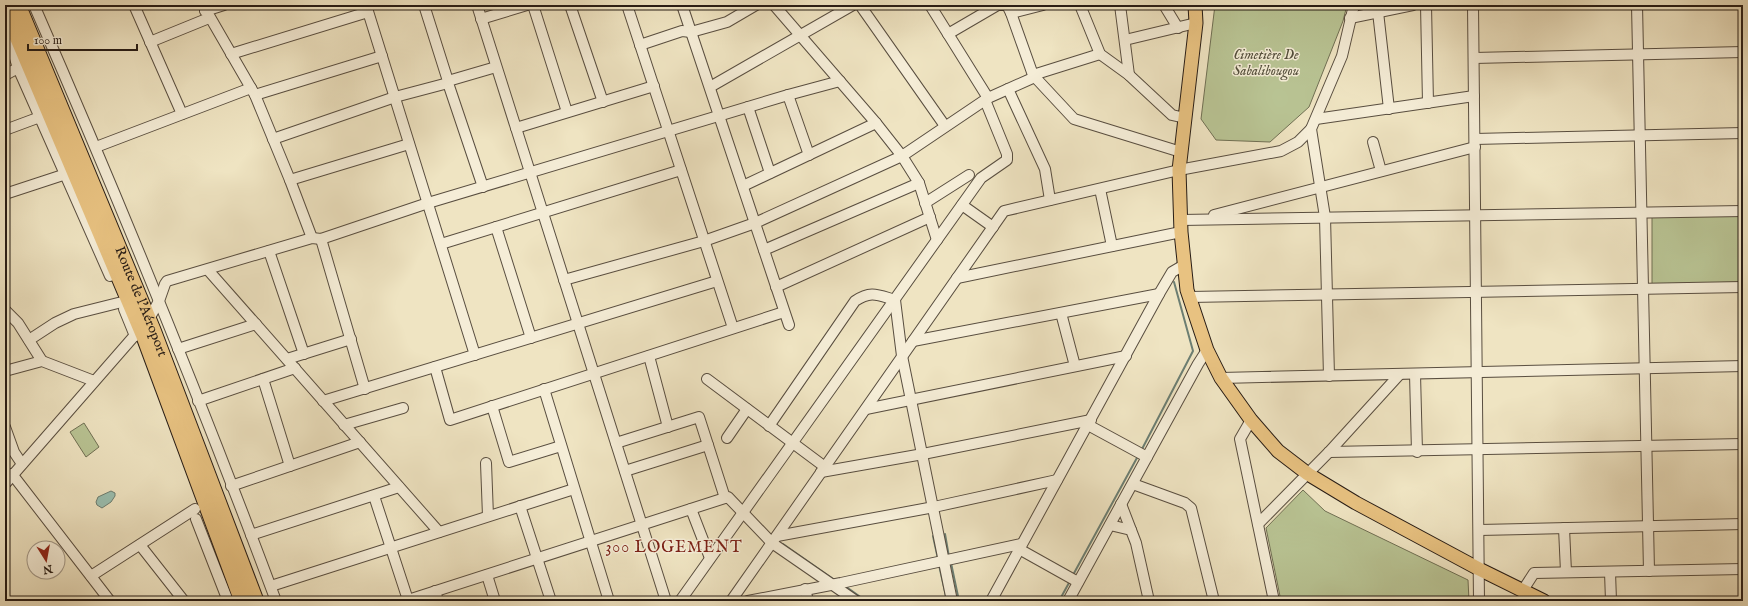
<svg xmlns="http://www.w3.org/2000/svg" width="1748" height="606" font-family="'IM FELL English',serif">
<rect width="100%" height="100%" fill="#efe4c2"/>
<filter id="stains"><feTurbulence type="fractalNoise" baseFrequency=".005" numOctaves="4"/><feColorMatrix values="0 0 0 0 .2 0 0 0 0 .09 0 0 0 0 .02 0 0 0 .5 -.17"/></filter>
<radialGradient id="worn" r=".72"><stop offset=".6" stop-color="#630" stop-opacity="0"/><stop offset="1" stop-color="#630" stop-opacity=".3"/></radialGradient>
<g fill="#b9c494" stroke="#707054">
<polygon points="1215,5 1347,5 1343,21 1309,107 1270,142 1216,140 1201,119"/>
<polygon points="1743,216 1743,282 1652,284 1652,217"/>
<polygon points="84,423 99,447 86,457 70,432"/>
<polygon points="1303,490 1325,511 1468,580 1469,601 1281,601 1266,528"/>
</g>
<polygon fill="#9abfb0" stroke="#6c7e72" points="111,491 115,493 115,496 111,502 102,508 97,505 96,502 98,497"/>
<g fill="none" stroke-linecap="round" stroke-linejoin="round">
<g stroke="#6c7e72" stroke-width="2">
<polyline points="1141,451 1193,351 1174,282"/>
<polyline points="945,534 949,557"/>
<polyline points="933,536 938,559"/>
<polyline points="783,544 836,581"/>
<polyline points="951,563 959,601"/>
<polyline points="939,565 947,601"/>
<polyline points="1073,575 1138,456"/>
<polyline points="845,586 866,601"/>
<polyline points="1059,601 1070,581"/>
</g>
<defs>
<g id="minor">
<path d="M34,5C120,202 201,400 276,601"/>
<polyline points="134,5 182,114"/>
<polyline points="203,5 255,95 290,180 312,238"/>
<polyline points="366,5 475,355"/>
<polyline points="424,5 448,81"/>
<polyline points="477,5 666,601"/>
<polyline points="533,5 567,112"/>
<polyline points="570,5 603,102"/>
<polyline points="627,5 733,328"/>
<polyline points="682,5 789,325"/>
<polyline points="774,5 876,123 902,156 919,183 937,240"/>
<polyline points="860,5 945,126"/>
<polyline points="930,5 988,98"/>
<polyline points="994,5 1007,5 1011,13 1033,75 1074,119 1181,152"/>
<polyline points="1080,5 1100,54 1129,75 1172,115 1185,118"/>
<polyline points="1120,5 1129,75"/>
<polyline points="1164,5 1178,28"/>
<polyline points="1426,5 1428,103"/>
<polyline points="1473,5 1479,601"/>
<polyline points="1637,5 1649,571"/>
<polyline points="205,11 224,5"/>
<polyline points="1378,12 1389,109"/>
<polyline points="1011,13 1043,5"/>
<polyline points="1350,18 1413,5"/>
<polyline points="481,19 527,5"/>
<polyline points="5,25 18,68 110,276"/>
<polyline points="948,34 996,6"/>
<polyline points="1125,40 1196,23"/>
<polyline points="150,42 209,18"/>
<polyline points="640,45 682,31 691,32 727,22 756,5"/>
<polyline points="231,54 368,12"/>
<polyline points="1474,58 1743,52"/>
<polyline points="5,75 18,68"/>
<polyline points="1033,75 1100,54"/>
<polyline points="448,83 483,187"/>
<polyline points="710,87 853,5"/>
<polyline points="1008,89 1045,169 1050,200"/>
<polyline points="255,95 382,56"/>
<polyline points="788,95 809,155"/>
<polyline points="748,107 770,173"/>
<polyline points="1316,119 1474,96"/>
<polyline points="516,128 654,86"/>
<polyline points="5,130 40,117"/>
<polyline points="273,139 395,97 448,83 448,81 496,67"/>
<polyline points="1475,139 1743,133"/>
<polyline points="1373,142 1381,171"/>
<polyline points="96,147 251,88"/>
<polyline points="290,180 409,144"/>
<polyline points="743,186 876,123"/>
<polyline points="1100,189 1112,246"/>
<polyline points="5,194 66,174"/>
<polyline points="925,203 969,175"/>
<polyline points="962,205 993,227"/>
<polyline points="1214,215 1475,147"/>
<polyline points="1181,220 1743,211"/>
<polyline points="496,227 531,338"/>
<polyline points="321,239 365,389"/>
<polyline points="441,244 681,170"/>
<polyline points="764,250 919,183"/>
<polyline points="269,251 304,354"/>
<polyline points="208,270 439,532"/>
<polyline points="957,278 1181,232"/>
<polyline points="564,280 704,241 755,223 902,156 988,98 1035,77"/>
<polyline points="776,287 930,217"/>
<polyline points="1190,297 1743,287"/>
<polyline points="124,309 135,336"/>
<polyline points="5,310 18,323 42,361"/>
<polyline points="1061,313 1075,366"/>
<polyline points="29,340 55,323 74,314 122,302"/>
<polyline points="913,341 1159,294"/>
<polyline points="178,349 256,324"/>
<polyline points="649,356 668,427"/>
<polyline points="287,359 351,339"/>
<polyline points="435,367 450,420 784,312"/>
<polyline points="5,371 42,361 94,381"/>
<polyline points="1415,374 1417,452"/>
<polyline points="1329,376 1325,217 1311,129 1342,56 1354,5"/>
<polyline points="1221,378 1743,366"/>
<polyline points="263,379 290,466"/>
<polyline points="707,379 825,467"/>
<polyline points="544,389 609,601"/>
<polyline points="198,401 295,368"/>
<polyline points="323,401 717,281"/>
<polyline points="492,406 509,462 561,446"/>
<polyline points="866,409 1126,356"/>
<polyline points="1251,420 1240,439 1274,601"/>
<polyline points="344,425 403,408"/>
<polyline points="1088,425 1147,457"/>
<path d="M769,426L855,301C871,290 878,295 895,300L902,356L952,601"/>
<polyline points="5,427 14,452 22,464"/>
<polyline points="727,438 747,409"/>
<polyline points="616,443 699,417 725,498"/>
<polyline points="1329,452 1743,444"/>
<polyline points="486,463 488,516"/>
<polyline points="625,471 708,445"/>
<polyline points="821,472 923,454 1091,420"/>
<polyline points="12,474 110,601"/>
<polyline points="5,484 149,319 159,301 165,284 167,281 312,238 321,239 428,203 788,95 840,81"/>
<polyline points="1133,484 1185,503 1191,508 1214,601"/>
<polyline points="231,486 360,442"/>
<polyline points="374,496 408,600"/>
<polyline points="1121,504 1131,530"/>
<polyline points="520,506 551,601"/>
<polyline points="691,509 710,558"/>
<polyline points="196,519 228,601"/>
<polyline points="1258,524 1329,452 1400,374"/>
<polyline points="1110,525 1131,530 1136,543 1149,601"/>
<polyline points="1564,528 1566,572"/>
<polyline points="1479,530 1743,524"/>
<polyline points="251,535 399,487"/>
<polyline points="777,536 934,507 1057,480"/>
<polyline points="140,545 184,601"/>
<polyline points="1019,549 1078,582"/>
<polyline points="1610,572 1611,601"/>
<polyline points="487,575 495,601"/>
<polyline points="91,576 195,509"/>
<polyline points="271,586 574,489"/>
<polyline points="805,589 808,601"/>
<polyline points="1523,590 1534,573 1743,569"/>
<polyline points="435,591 438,601"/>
<polyline points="405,601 728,497 772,543 856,601"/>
<polyline points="680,601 981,178 1007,160 1007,154 985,100"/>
<polyline points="731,601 1004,211 1179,170 1281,151 1298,142 1311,129"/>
<polyline points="748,601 841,583 1021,544"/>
<polyline points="991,601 1159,294 1172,272 1184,265"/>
<polyline points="1068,601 1198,364 1207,350"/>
</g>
<polyline id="major" points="1195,5 1196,23 1179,170 1181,232 1187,290 1207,350 1221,378 1251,420 1278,451 1308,474 1356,503 1479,569 1544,601"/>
<g id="highway">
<path id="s1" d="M18,5L153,330L256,601"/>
<polyline points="5,8 143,334 242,601"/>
</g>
</defs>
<use href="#minor" stroke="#594e40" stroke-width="12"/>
<use href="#major" stroke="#271c15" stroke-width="15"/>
<use href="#highway" stroke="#271c15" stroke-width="17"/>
<use href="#minor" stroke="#f5edd7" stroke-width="10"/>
<use href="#major" stroke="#e8c281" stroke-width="13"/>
<use href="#highway" stroke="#e8c281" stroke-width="15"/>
</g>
<g text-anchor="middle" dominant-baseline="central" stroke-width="3" stroke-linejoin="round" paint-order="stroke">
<g font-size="14" font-style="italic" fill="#534e3b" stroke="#f5edd7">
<text x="1266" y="55">Cimetière De<tspan x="1266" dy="16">Sabalibougou</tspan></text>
</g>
<g font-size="14" fill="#271c15" stroke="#f5edd7">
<text stroke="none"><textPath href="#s1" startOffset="321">Route de l'Aéroport</textPath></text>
</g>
<g font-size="16" letter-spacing="1" fill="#7a1f14" stroke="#f5edd7">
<text x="674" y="548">300 LOGEMENT</text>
</g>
</g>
<rect width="1748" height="606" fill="none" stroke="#efe4c2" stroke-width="20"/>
<rect x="6" y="6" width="1736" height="594" fill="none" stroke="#271c15" stroke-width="2"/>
<rect x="10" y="10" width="1728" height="586" fill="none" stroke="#271c15"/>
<g transform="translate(46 560) rotate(169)"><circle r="19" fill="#f5edd7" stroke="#a39989"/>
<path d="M0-3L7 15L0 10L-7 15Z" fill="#8f2418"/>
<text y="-6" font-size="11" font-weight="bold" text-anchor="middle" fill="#271c15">N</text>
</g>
<path d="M28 44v6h109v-6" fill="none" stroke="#271c15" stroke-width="2"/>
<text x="34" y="44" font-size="12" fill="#271c15" stroke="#f5edd7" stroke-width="3" paint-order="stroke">100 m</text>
<rect width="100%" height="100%" filter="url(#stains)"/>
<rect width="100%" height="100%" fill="url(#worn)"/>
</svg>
